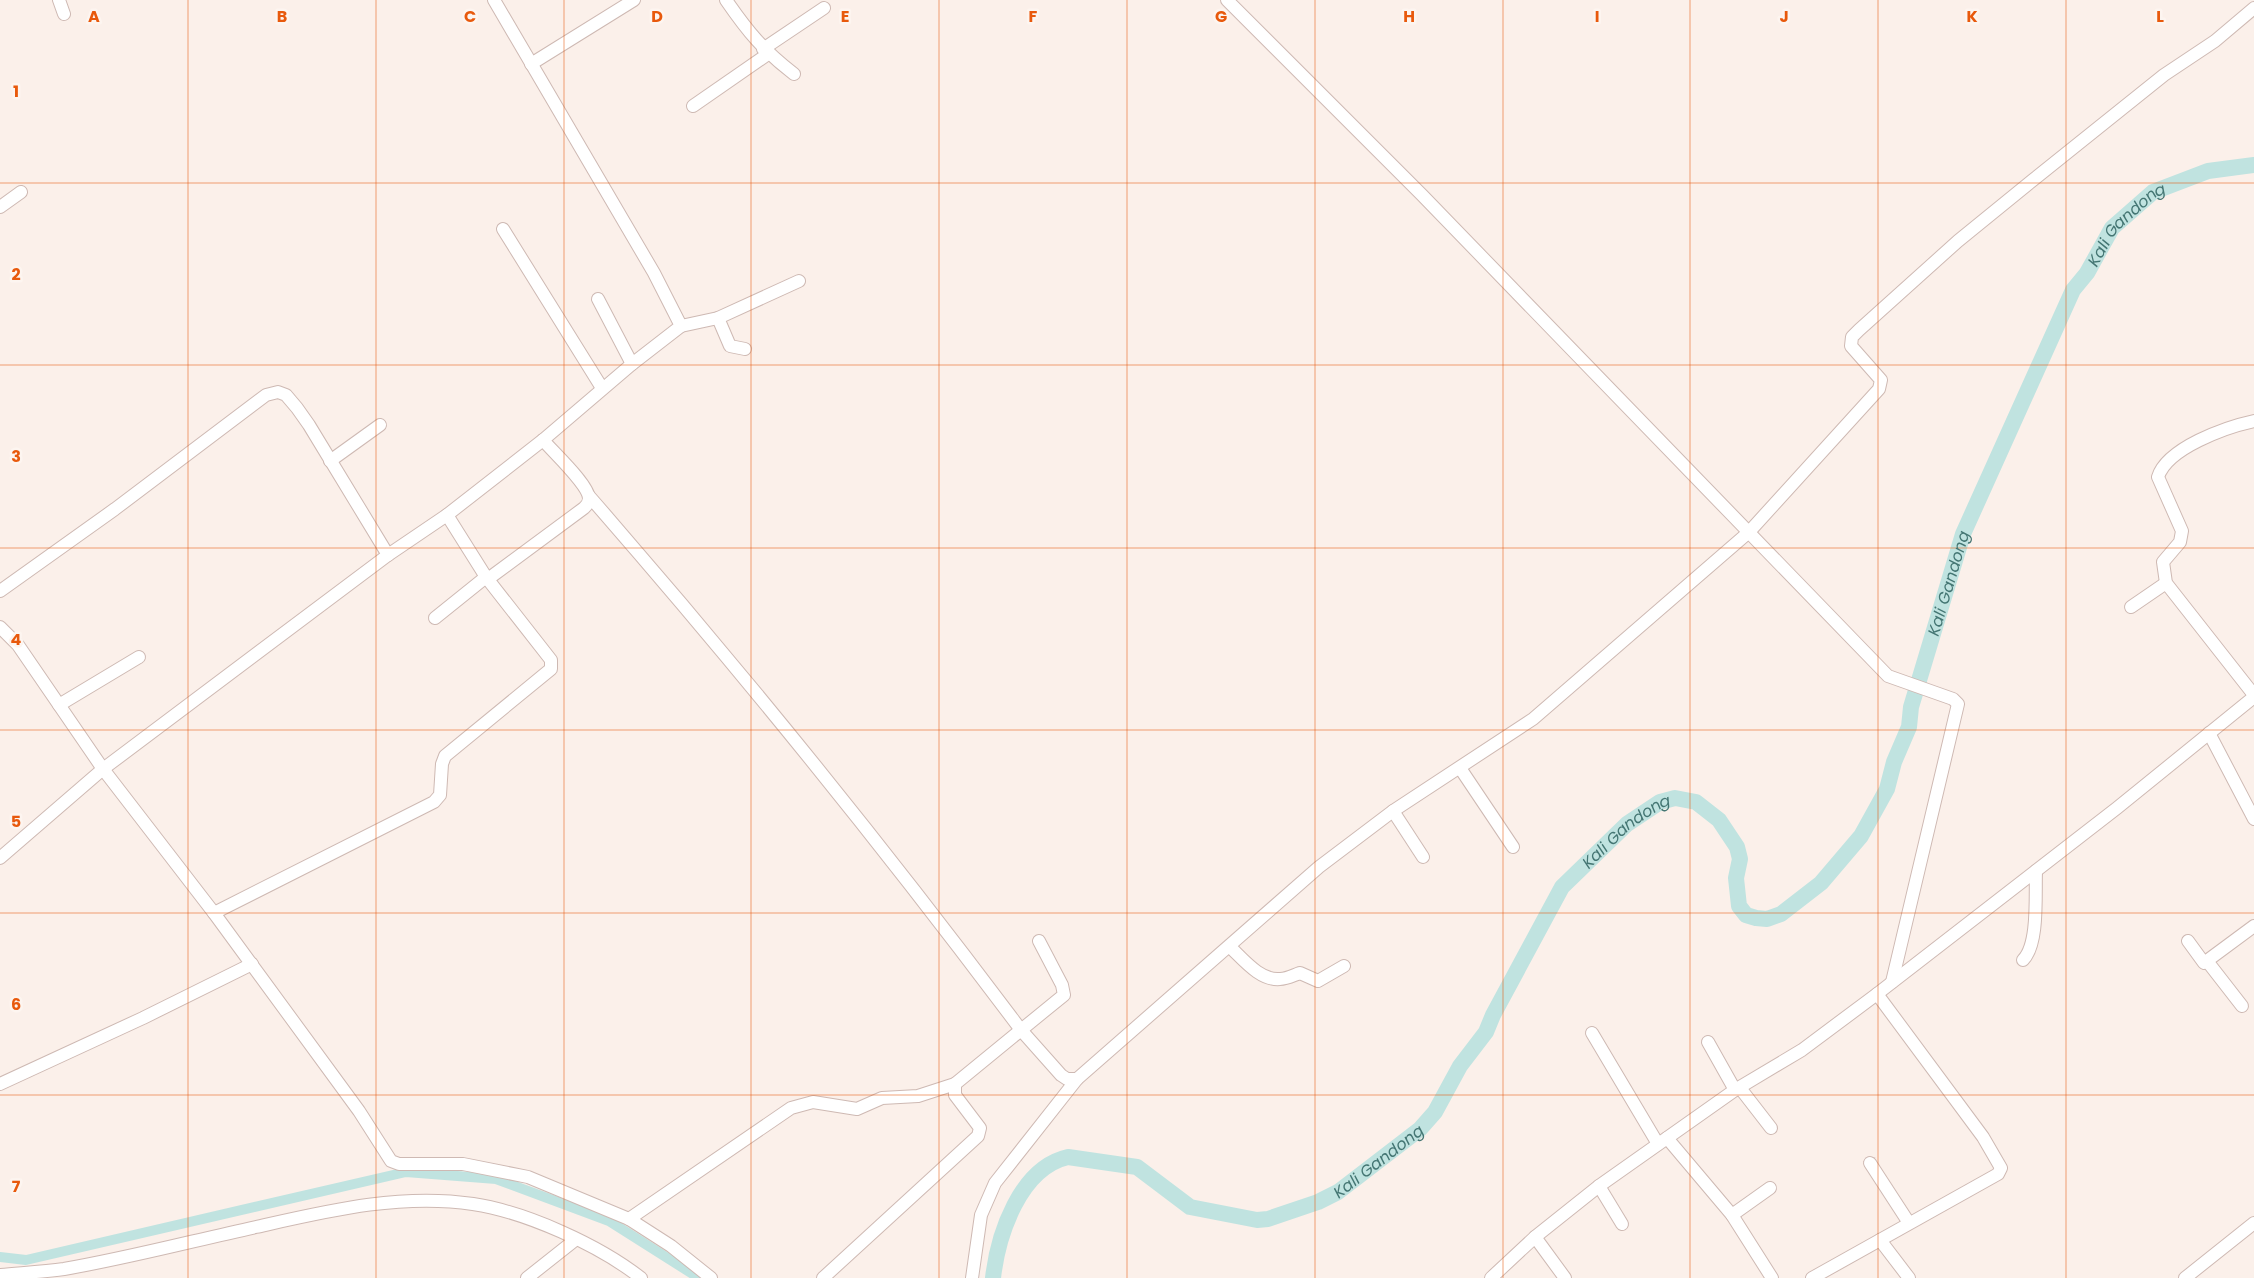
<svg xmlns="http://www.w3.org/2000/svg" width="2254" height="1278" font-family="Poppins,sans-serif">
<rect width="100%" height="100%" fill="#fbf0ea"/>
<g fill="none" stroke-linecap="round" stroke-linejoin="round">
<polyline stroke="#c0e3e0" stroke-width="10" points="0,1257 26,1260 406,1172 496,1179 609,1221 699,1278"/>
<path stroke="#c0e3e0" stroke-width="16" id="s1" d="M993,1278C998,1234 1020,1168 1068,1157L1137,1167L1190,1207L1257,1220L1268,1219L1318,1202L1338,1192L1420,1129L1435,1112L1460,1066L1486,1032L1493,1015L1562,887L1627,824L1660,802L1675,798L1696,802L1719,820L1737,847L1740,859L1736,878L1739,906L1746,915L1756,918L1767,919L1781,914L1821,883L1861,836L1887,789L1894,762L1909,727L1911,707L1963,534L2073,290L2087,273L2112,228L2153,192L2208,171L2254,165"/>
<defs>
<g id="minor">
<polyline points="59,0 64,14"/>
<path d="M726,0C748,32 763,50 794,74"/>
<polyline points="1227,0 1422,195 1888,676 1953,699 1958,704 1892,982"/>
<polyline points="763,49 824,8"/>
<polyline points="531,64 634,0"/>
<polyline points="693,106 768,54"/>
<polyline points="0,207 21,192"/>
<polyline points="503,229 602,388"/>
<polyline points="598,299 632,364"/>
<polyline points="718,318 730,346 745,349"/>
<polyline points="681,326 718,318 799,281"/>
<path d="M2254,421C2226,427 2167,448 2158,477L2182,531L2180,542L2163,562L2166,583L2254,695"/>
<polyline points="330,461 380,425"/>
<path d="M589,496C740,669 884,847 1021,1030L1064,995L1062,985L1039,941"/>
<path d="M488,579L584,508C587,505 589,503 589,498C588,484 553,452 543,440"/>
<polyline points="0,591 115,509 266,395 278,392 286,395 297,408 309,425 388,555"/>
<polyline points="2131,607 2166,583"/>
<polyline points="435,618 486,577"/>
<polyline points="0,627 18,645 103,769 214,913 359,1111 391,1161 399,1164 463,1164 528,1177 629,1219 671,1246 711,1278"/>
<polyline points="59,705 139,657"/>
<polyline points="2209,733 2254,819"/>
<polyline points="1460,768 1513,847"/>
<polyline points="1393,811 1423,857"/>
<polyline points="0,858 103,769 388,555 447,515 543,440 632,364 681,326 654,273 494,0"/>
<polyline points="214,913 434,802 440,795 442,764 445,756 551,669 551,660 486,577 447,515"/>
<polyline points="2188,941 2204,963 2254,926"/>
<path d="M1230,947C1243,959 1260,981 1280,979C1287,979 1294,975 1300,973L1318,981L1344,966"/>
<path d="M2023,960C2039,944 2035,895 2036,871"/>
<polyline points="2207,961 2242,1006"/>
<polyline points="1592,1033 1658,1144"/>
<polyline points="1708,1042 1735,1090"/>
<polyline points="0,1084 143,1018 252,964"/>
<polyline points="1740,1088 1771,1128"/>
<polyline points="1667,1138 1732,1215 1772,1278"/>
<polyline points="1870,1163 1909,1223"/>
<polyline points="1599,1186 1622,1224"/>
<polyline points="1732,1215 1770,1188"/>
<polyline points="629,1219 791,1108 813,1102 857,1109 882,1098 918,1096 955,1084"/>
<polyline points="1535,1237 1565,1278"/>
<polyline points="1880,1240 1909,1278"/>
<path d="M0,1275C21,1273 43,1272 64,1269C128,1258 192,1241 256,1227C327,1211 400,1193 473,1204C526,1212 599,1245 641,1278"/>
<polyline points="527,1278 575,1240"/>
<polyline points="823,1278 978,1136 980,1128 955,1095 955,1084 1021,1030 1061,1075 1067,1079 1077,1079 1319,867 1393,811 1533,719 1749,532 1879,389 1881,380 1851,346 1852,337 1859,330 1958,241 2033,180 2164,75 2215,41 2254,8"/>
<polyline points="972,1278 981,1215 995,1183 1077,1079"/>
<polyline points="1491,1278 1535,1237 1599,1186 1735,1090 1802,1050 1877,994 2117,808 2254,697"/>
<polyline points="1812,1278 1998,1174 2001,1168 1983,1137 1877,994"/>
<polyline points="2185,1278 2254,1223"/>
</g>
</defs>
<use href="#minor" stroke="#ceb9b3" stroke-width="14"/>
<use href="#minor" stroke="#fff" stroke-width="12"/>
</g>
<path fill="none" stroke="#e8590c" stroke-width="1" stroke-opacity="0.55" d="M188,0V1278M376,0V1278M564,0V1278M751,0V1278M939,0V1278M1127,0V1278M1315,0V1278M1503,0V1278M1690,0V1278M1878,0V1278M2066,0V1278M0,183H2254M0,365H2254M0,548H2254M0,730H2254M0,913H2254M0,1095H2254"/>
<g text-anchor="middle" dominant-baseline="central" stroke-width="5" stroke-linejoin="round" paint-order="stroke">
<g font-size="16" font-style="italic" fill="#447673" stroke="#fdf5f0">
<text stroke="none"><textPath href="#s1" startOffset="1949">Kali Gandong</textPath></text>
<text stroke="none"><textPath href="#s1" startOffset="1544">Kali Gandong</textPath></text>
<text stroke="none"><textPath href="#s1" startOffset="912">Kali Gandong</textPath></text>
<text stroke="none"><textPath href="#s1" startOffset="492">Kali Gandong</textPath></text>
</g>
</g>
<g font-size="16" text-anchor="middle" font-weight="bold" fill="#e8590c" stroke="#fdf5f0" stroke-width="5" stroke-linejoin="round" paint-order="stroke">
<text x="94" y="22">A</text>
<text x="282" y="22">B</text>
<text x="470" y="22">C</text>
<text x="657" y="22">D</text>
<text x="845" y="22">E</text>
<text x="1033" y="22">F</text>
<text x="1221" y="22">G</text>
<text x="1409" y="22">H</text>
<text x="1597" y="22">I</text>
<text x="1784" y="22">J</text>
<text x="1972" y="22">K</text>
<text x="2160" y="22">L</text>
<text x="16" y="97">1</text>
<text x="16" y="280">2</text>
<text x="16" y="462">3</text>
<text x="16" y="645">4</text>
<text x="16" y="827">5</text>
<text x="16" y="1010">6</text>
<text x="16" y="1192">7</text>
</g>
</svg>
